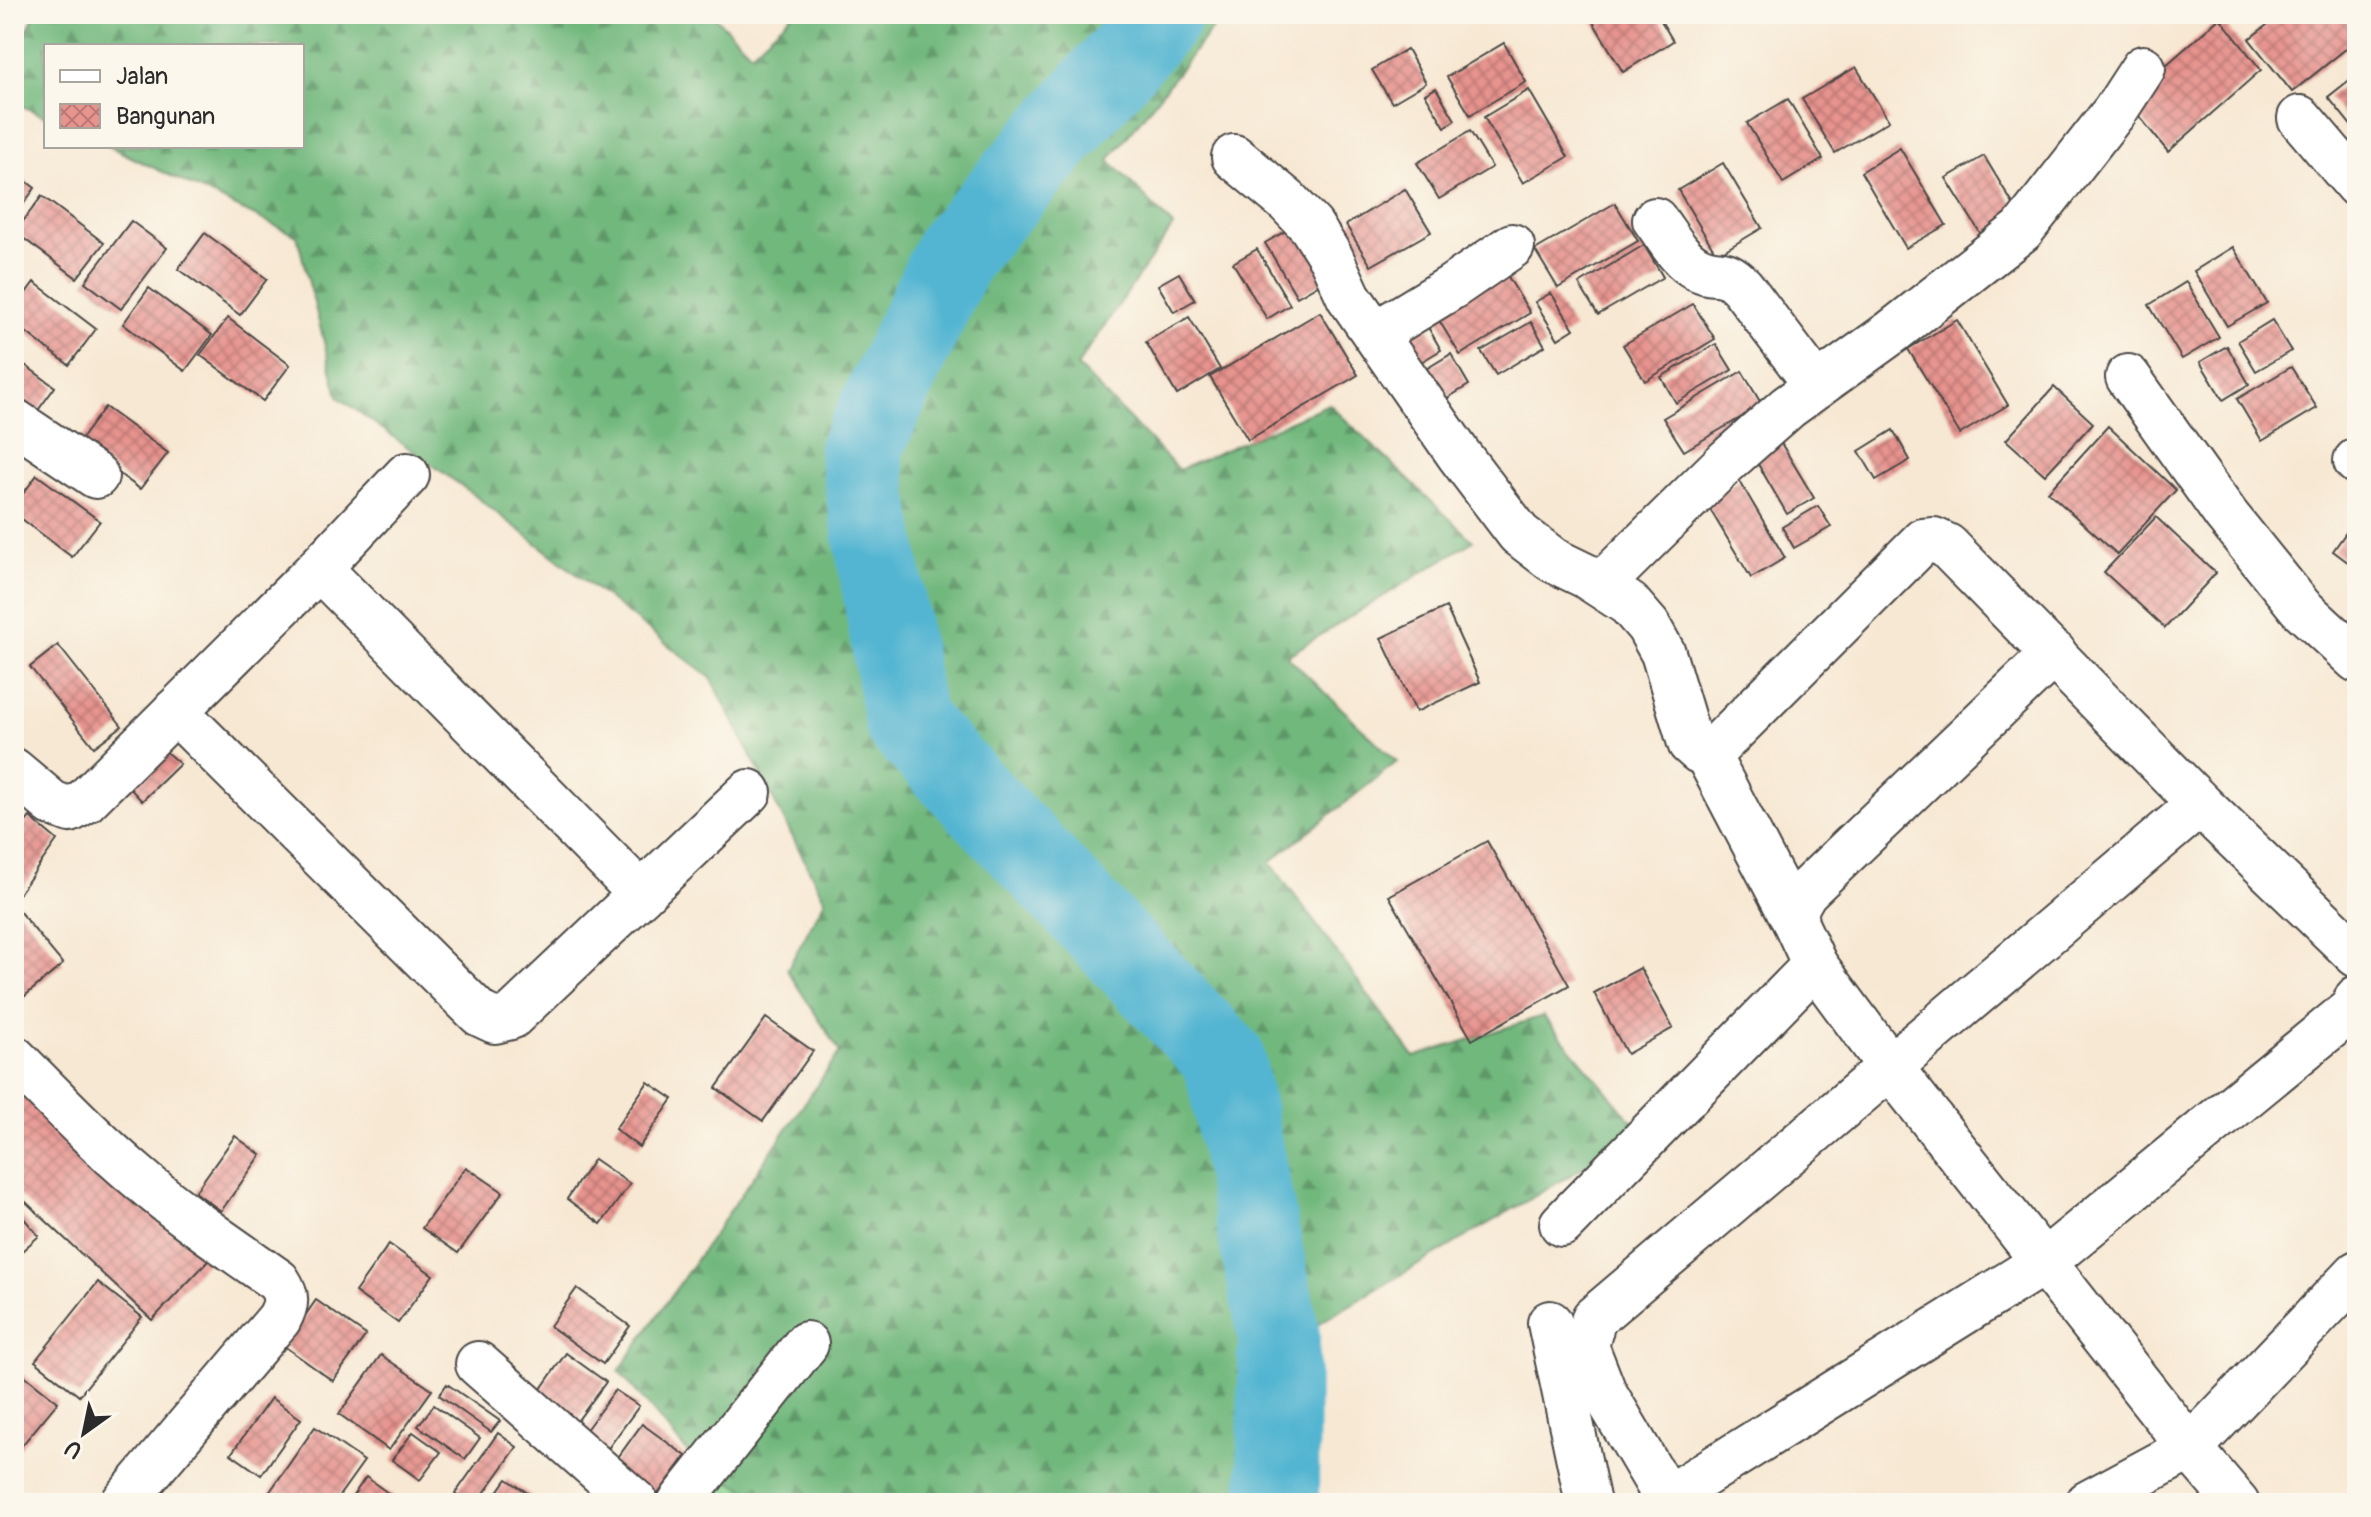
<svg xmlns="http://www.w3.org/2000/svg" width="2371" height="1517" font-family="Pangolin,sans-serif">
<defs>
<pattern id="forest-firs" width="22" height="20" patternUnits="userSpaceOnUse" patternTransform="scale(2)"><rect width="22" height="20" fill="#71b87d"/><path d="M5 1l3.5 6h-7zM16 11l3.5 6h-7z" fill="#5d9667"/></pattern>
<pattern id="cemetery-stones" width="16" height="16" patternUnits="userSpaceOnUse" patternTransform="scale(2)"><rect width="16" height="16" fill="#8cd793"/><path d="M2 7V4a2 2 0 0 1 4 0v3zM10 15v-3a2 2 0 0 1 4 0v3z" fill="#79b97f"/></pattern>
<pattern id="building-cross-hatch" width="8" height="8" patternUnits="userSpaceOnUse" patternTransform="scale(2)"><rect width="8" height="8" fill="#e7938e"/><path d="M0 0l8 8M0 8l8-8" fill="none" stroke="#bb7874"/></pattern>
</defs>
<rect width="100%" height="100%" fill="#fbf7ec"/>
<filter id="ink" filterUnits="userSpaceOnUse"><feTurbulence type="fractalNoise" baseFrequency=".0125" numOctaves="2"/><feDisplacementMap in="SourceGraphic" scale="16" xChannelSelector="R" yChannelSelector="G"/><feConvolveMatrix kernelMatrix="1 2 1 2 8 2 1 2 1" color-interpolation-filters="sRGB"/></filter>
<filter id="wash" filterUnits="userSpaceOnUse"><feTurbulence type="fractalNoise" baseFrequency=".006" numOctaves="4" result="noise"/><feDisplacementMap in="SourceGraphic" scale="32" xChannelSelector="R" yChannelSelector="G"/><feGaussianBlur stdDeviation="1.8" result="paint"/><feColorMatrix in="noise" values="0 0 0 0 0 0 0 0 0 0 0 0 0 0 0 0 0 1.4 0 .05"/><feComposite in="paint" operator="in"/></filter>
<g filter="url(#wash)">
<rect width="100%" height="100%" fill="#f7e8d3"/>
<polygon fill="url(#forest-firs)" stroke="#4e7254" stroke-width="2" points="35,14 712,14 751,53 793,14 1218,14 1222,16 1109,160 1173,226 1077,366 1179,470 1329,404 1473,541 1287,656 1397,762 1270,862 1414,1057 1543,1016 1642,1133 1311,1328 1275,1503 772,1503 698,1465 619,1371 840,1052 787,970 825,900 711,678 470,492 338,397 297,236 108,146 302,146 302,46 46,46 46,117 14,102 14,58"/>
<polygon fill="url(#cemetery-stones)" stroke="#5c815f" stroke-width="2" points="698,1465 772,1503 668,1503"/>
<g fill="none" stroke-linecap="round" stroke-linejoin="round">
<polyline stroke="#53b5d1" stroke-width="82" points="1162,14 955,251 860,451 905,722 1224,1059 1279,1336 1278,1503"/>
</g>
<g id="blocks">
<g fill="url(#building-cross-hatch)">
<polygon points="1602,14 1657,14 1673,41 1623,72 1592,20"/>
<polygon points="2281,14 2345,14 2357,28 2357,40 2292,92 2249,39"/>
<polygon points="2220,18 2261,70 2168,152 2126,100"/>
<polygon points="1504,43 1526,82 1470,115 1447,77"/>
<polygon points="1407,49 1426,83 1392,103 1372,70"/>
<polygon points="1856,67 1889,121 1835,153 1802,99"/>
<polygon points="2357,74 2357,133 2328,97"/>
<polygon points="1436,88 1455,120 1445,127 1425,94"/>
<polygon points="1529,90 1568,157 1523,183 1484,117"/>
<polygon points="1788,99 1823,159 1783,183 1747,123"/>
<polygon points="1470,131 1492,167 1439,199 1417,163"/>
<polygon points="1900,148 1946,225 1906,248 1861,172"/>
<polygon points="1984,156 2019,214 1982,236 1946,178"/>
<polygon points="1723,163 1762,228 1717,255 1678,190"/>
<polygon points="14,172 35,188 14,217"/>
<polygon points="1405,189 1431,232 1371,266 1346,225"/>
<polygon points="42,196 104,243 77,278 15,232"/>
<polygon points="1615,203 1638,241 1558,288 1535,250"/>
<polygon points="131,221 167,248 121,309 85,282"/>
<polygon points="1296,225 1328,279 1297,297 1265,243"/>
<polygon points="205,233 267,279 240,315 178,269"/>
<polygon points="1644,245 1663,277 1598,315 1579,284"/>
<polygon points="2233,247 2267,303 2227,326 2194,271"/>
<polygon points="1257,249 1290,305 1267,319 1233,263"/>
<polygon points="1504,270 1530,313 1460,355 1434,312"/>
<polygon points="1179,273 1195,300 1174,312 1158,285"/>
<polygon points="34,282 96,329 69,365 14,323 14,309"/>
<polygon points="2186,282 2219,337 2182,359 2149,305"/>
<polygon points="149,288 212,335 185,371 123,324"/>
<polygon points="1551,293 1574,329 1558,339 1535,302"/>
<polygon points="1693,304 1715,339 1645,381 1623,345"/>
<polygon points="1320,312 1358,375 1248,440 1210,377"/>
<polygon points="1420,313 1441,350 1411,368 1389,331"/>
<polygon points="1189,317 1220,369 1177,395 1146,342"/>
<polygon points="228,318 290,365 263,401 200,355"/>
<polygon points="1957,320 2008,405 1960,434 1908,349"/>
<polygon points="2272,320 2291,351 2256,371 2238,341"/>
<polygon points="1531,322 1545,346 1496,375 1481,351"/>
<polygon points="1716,344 1732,370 1676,403 1661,377"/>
<polygon points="2227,346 2249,384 2223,400 2200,362"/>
<polygon points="1451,354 1469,385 1439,403 1421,372"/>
<polygon points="14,357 55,387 28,424 14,413"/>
<polygon points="2291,367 2317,408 2262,441 2237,399"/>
<polygon points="1742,371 1762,405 1684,451 1663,418"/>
<polygon points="2054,387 2093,423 2045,475 2006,440"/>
<polygon points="105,407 168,453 140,489 78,443"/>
<polygon points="2108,426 2176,490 2117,554 2048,492"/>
<polygon points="1893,430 1910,460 1876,480 1859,451"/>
<polygon points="1781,443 1814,498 1787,514 1755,459"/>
<polygon points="37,475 100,521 72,557 14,513 14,506"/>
<polygon points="1739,480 1785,558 1751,578 1705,501"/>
<polygon points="1818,506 1831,527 1794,548 1782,527"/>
<polygon points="2156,517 2216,573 2165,628 2104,572"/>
<polygon points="2357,517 2357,569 2333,551"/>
<polygon points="1446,607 1480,682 1416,712 1381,638"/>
<polygon points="58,645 122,726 94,747 30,667"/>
<polygon points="159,746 180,764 142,801 124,782"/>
<polygon points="30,817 57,840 14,901 14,837"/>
<polygon points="1487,841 1569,985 1472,1040 1389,896"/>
<polygon points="14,905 63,964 14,1005"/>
<polygon points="1640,968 1673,1028 1627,1054 1594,993"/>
<polygon points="766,1018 813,1051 763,1121 716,1088"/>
<polygon points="14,1077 209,1260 152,1320 14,1191"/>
<polygon points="648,1082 673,1099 639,1147 615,1129"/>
<polygon points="235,1136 261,1155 221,1211 195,1192"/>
<polygon points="594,1159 630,1184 601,1224 567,1199"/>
<polygon points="466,1167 503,1192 458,1253 422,1228"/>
<polygon points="14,1207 39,1236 14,1258"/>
<polygon points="389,1244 433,1275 398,1323 355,1292"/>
<polygon points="98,1282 142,1317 79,1396 35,1361"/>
<polygon points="577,1288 630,1326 603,1364 550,1326"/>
<polygon points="316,1300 366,1335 333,1381 284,1346"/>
<polygon points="566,1353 606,1382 575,1424 536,1396"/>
<polygon points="381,1355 432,1390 389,1450 339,1414"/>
<polygon points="14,1367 58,1402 14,1455"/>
<polygon points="447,1384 500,1421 491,1432 439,1395"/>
<polygon points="615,1390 639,1406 598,1462 575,1445"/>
<polygon points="271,1398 301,1419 261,1475 231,1454"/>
<polygon points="434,1405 480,1438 465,1459 418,1426"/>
<polygon points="642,1424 686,1456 653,1501 609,1470"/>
<polygon points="315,1427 364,1461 334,1503 262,1503"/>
<polygon points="413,1432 441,1452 420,1480 392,1460"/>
<polygon points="498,1433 517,1447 477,1503 468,1503 455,1494"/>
<polygon points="366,1477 399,1501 397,1503 348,1503"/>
<polygon points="507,1479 535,1498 531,1503 490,1503"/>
</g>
</g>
</g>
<g filter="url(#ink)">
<use href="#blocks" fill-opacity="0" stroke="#4a4744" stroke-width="2"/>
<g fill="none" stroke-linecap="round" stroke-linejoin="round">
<defs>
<g id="minor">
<polyline points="2300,118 2357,185"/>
<polyline points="1234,157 1287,201 1311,226 1331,258 1349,297 1459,455 1519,534 1553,560 1586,576 1629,604 1648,626 1663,653 1690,743 1699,751 1707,754 1720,744 1923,541 1934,540 1947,546 2200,804 2357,955"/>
<path d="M1655,220C1668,237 1678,258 1697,268C1717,279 1721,265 1742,287L1817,386"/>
<polyline points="1375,334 1452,287 1512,246"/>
<polyline points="2128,377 2226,515 2300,607 2357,660"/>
<polyline points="14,421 96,476"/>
<polyline points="2356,461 2357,462"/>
<polyline points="319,568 641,894"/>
<polyline points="1601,585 1726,462 1788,407 1892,332 2022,230 2115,111 2143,68"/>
<polyline points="2054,653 1805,892 1798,904 1794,920 1815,965 1891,1068 2190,1448 2237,1503"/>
<polyline points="175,711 480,1014 495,1021 511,1017 749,792"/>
<polyline points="1707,754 1794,920"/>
<polyline points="14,771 52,803 70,810 85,801 319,568 407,475"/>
<path d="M14,1058C55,1099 95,1141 139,1178C183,1216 231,1248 278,1281C288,1296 287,1304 279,1319L123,1503"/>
<polyline points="1562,1224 1815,965"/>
<polyline points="1550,1323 1588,1503"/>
<polyline points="478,1364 636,1503"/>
<polyline points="1667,1499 1604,1392 1586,1346 1594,1318 2200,804"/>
<polyline points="680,1503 806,1344"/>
<polyline points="1659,1503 2044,1262 2352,1009 2357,998"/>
<polyline points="2088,1503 2190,1448 2357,1273"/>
</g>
</defs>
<use href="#minor" stroke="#4a4744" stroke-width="48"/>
<use href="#minor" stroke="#fff" stroke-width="44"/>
</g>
</g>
<rect width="2371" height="1517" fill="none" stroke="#fbf7ec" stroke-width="48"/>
<rect x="44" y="44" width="260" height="104" fill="#fbf7ec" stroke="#a8a59f" stroke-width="2"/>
<rect x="60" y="70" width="40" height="12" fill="#ffffff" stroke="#a8a59f" stroke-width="2"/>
<text x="116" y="84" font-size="24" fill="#2b2b2b">Jalan</text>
<rect x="60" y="104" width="40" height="24" fill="url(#building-cross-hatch)" stroke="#a8a59f" stroke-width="2"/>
<text x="116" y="124" font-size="24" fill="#2b2b2b">Bangunan</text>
<g transform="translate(84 1433) rotate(213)" stroke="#fbf7ec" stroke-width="6" paint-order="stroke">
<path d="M0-6L14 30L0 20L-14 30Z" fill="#2b2b2b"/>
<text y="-12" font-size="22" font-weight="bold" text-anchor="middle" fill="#2b2b2b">U</text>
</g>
</svg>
